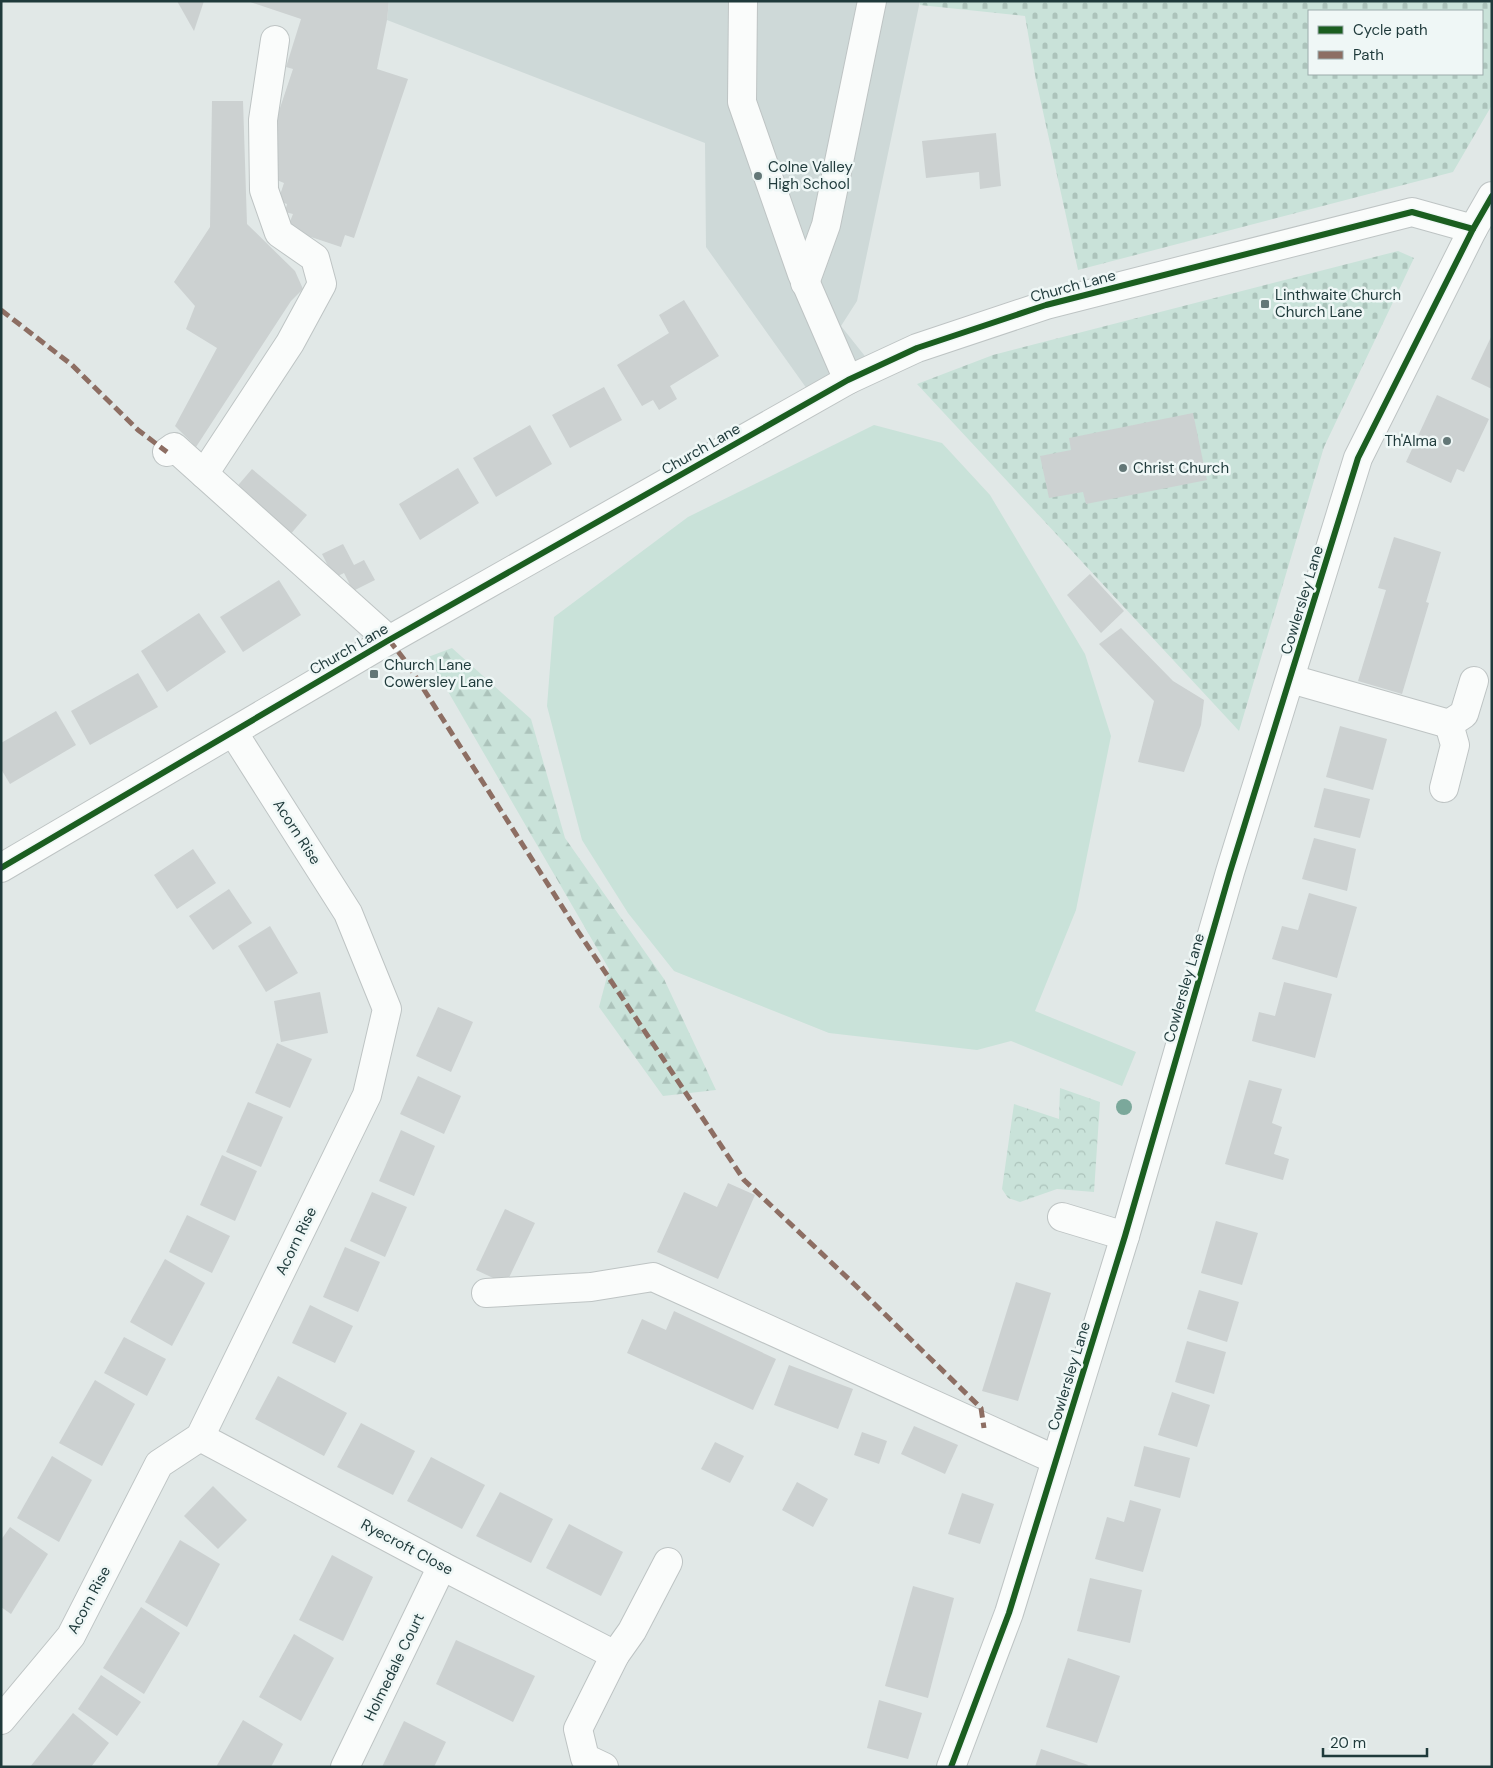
<svg xmlns="http://www.w3.org/2000/svg" width="1493" height="1768" font-family="'DM Sans',sans-serif">
<defs>
<pattern id="forest-firs" width="22" height="20" patternUnits="userSpaceOnUse" patternTransform="scale(1.25)"><rect width="22" height="20" fill="#c9e2d9"/><path d="M5 1l3.5 6h-7zM16 11l3.5 6h-7z" fill="#acc3bb"/></pattern>
<pattern id="cemetery-stones" width="16" height="16" patternUnits="userSpaceOnUse" patternTransform="scale(1.25)"><rect width="16" height="16" fill="#c9e2d9"/><path d="M2 7V4a2 2 0 0 1 4 0v3zM10 15v-3a2 2 0 0 1 4 0v3z" fill="#acc3bb"/></pattern>
<pattern id="park-crowns" width="20" height="18" patternUnits="userSpaceOnUse" patternTransform="scale(1.25)"><rect width="20" height="18" fill="#c9e2d9"/><path d="M2 6a3 3 0 1 1 6 0M12 15a3 3 0 1 1 6 0" fill="none" stroke="#acc3bb"/></pattern>
</defs>
<rect width="100%" height="100%" fill="#e1e8e7"/>
<polygon fill="#ced9d8" points="389,1 920,1 857,301 841,326 868,360 807,389 706,247 705,143 387,20"/>
<polygon fill="url(#forest-firs)" points="452,648 531,719 565,838 664,979 716,1090 663,1096 599,1007 609,969 428,657"/>
<g fill="url(#cemetery-stones)" fill-rule="evenodd">
<path d="M920,1H1491L1492,105L1453,172L1078,270L1036,80L1025,16L920,5ZM1309,11H1482V74H1309Z"/>
<polygon points="1398,251 1414,258 1324,447 1239,731 917,384 993,355"/>
</g>
<polygon fill="url(#park-crowns)" points="1060,1088 1100,1102 1094,1192 1057,1189 1020,1202 1008,1198 1002,1189 1014,1104 1059,1119"/>
<polygon fill="#c9e2d9" points="874,425 942,443 990,495 1085,654 1111,736 1076,910 1035,1011 1136,1052 1122,1086 1011,1041 977,1050 829,1033 674,971 628,913 582,840 547,706 554,617 688,517"/>
<g fill="#ccd1d1">
<polygon points="177,1 204,1 194,31"/>
<polygon points="247,1 389,1 387,20 377,69 408,79 354,238 345,235 341,247 287,229 293,214 285,212 287,204 278,201 284,183 272,178 274,126 293,69 286,67 301,19"/>
<polygon points="212,101 243,101 247,224 295,271 303,289 291,301 196,447 175,426 217,348 186,329 195,306 174,282 210,227"/>
<polygon points="996,133 1001,186 980,189 979,172 926,178 922,141"/>
<polygon points="684,300 719,356 670,386 677,399 659,410 653,400 642,406 617,365 669,333 659,315"/>
<polygon points="1492,335 1492,389 1471,379"/>
<polygon points="604,387 622,420 570,448 552,415"/>
<polygon points="1437,395 1489,419 1464,472 1457,469 1451,483 1406,462"/>
<polygon points="1193,413 1207,480 1086,504 1083,492 1049,498 1040,456 1071,450 1069,438"/>
<polygon points="530,425 552,464 496,497 473,458"/>
<polygon points="458,468 479,503 420,540 399,504"/>
<polygon points="252,469 307,515 289,536 234,490"/>
<polygon points="1394,537 1441,552 1426,602 1429,603 1402,694 1358,681 1386,590 1378,588"/>
<polygon points="343,544 354,565 364,560 375,580 353,591 344,573 334,578 322,554"/>
<polygon points="1090,574 1124,611 1101,633 1067,595"/>
<polygon points="279,580 301,615 243,652 220,617"/>
<polygon points="199,613 226,652 167,692 141,651"/>
<polygon points="1121,628 1173,681 1204,700 1201,725 1184,772 1138,762 1154,701 1099,644"/>
<polygon points="138,673 158,707 90,745 71,711"/>
<polygon points="56,711 76,745 10,784 1,769 1,743"/>
<polygon points="1340,726 1387,739 1373,790 1326,777"/>
<polygon points="1324,788 1370,799 1360,838 1314,827"/>
<polygon points="1314,838 1356,849 1347,891 1302,879"/>
<polygon points="193,849 216,883 177,909 154,875"/>
<polygon points="229,889 252,923 213,950 189,916"/>
<polygon points="1309,893 1357,907 1337,978 1272,959 1282,926 1298,930"/>
<polygon points="270,926 298,973 266,992 238,946"/>
<polygon points="1284,982 1332,994 1315,1058 1252,1041 1259,1012 1275,1016"/>
<polygon points="320,992 328,1033 281,1042 274,1001"/>
<polygon points="438,1007 473,1022 451,1072 416,1056"/>
<polygon points="277,1043 312,1059 290,1108 255,1093"/>
<polygon points="418,1076 461,1096 444,1134 400,1114"/>
<polygon points="1249,1080 1282,1089 1272,1123 1282,1127 1274,1154 1289,1159 1283,1180 1225,1164"/>
<polygon points="248,1102 283,1117 261,1167 226,1152"/>
<polygon points="401,1130 435,1146 414,1196 379,1181"/>
<polygon points="222,1155 257,1171 235,1221 200,1205"/>
<polygon points="728,1183 755,1195 718,1279 657,1252 684,1192 717,1207"/>
<polygon points="372,1192 407,1207 385,1257 350,1241"/>
<polygon points="505,1209 535,1223 506,1284 476,1270"/>
<polygon points="187,1215 230,1236 212,1273 169,1252"/>
<polygon points="1216,1221 1258,1233 1242,1285 1201,1273"/>
<polygon points="345,1247 380,1262 358,1312 323,1297"/>
<polygon points="165,1259 205,1283 172,1346 130,1322"/>
<polygon points="1016,1282 1051,1293 1018,1401 982,1391"/>
<polygon points="1199,1290 1239,1302 1227,1342 1187,1329"/>
<polygon points="310,1305 353,1326 335,1363 292,1343"/>
<polygon points="674,1311 776,1359 753,1410 627,1353 642,1319 666,1330"/>
<polygon points="124,1337 166,1359 147,1396 104,1373"/>
<polygon points="1187,1341 1226,1352 1214,1394 1175,1382"/>
<polygon points="789,1365 853,1389 838,1429 774,1405"/>
<polygon points="278,1376 347,1413 324,1456 255,1419"/>
<polygon points="95,1380 135,1404 102,1466 59,1443"/>
<polygon points="1172,1392 1210,1405 1197,1447 1158,1435"/>
<polygon points="361,1423 415,1451 393,1495 337,1467"/>
<polygon points="914,1426 958,1445 945,1474 901,1454"/>
<polygon points="862,1432 887,1441 879,1464 854,1455"/>
<polygon points="715,1442 744,1456 730,1483 701,1469"/>
<polygon points="1144,1446 1190,1458 1180,1498 1134,1486"/>
<polygon points="52,1456 92,1480 59,1542 17,1518"/>
<polygon points="431,1457 485,1485 462,1529 407,1501"/>
<polygon points="797,1482 828,1499 813,1527 782,1510"/>
<polygon points="213,1486 247,1520 218,1549 184,1516"/>
<polygon points="500,1492 553,1519 531,1563 476,1536"/>
<polygon points="962,1493 994,1504 980,1544 948,1534"/>
<polygon points="1130,1500 1161,1509 1143,1572 1095,1559 1107,1517 1124,1522"/>
<polygon points="569,1524 623,1552 601,1596 546,1568"/>
<polygon points="10,1527 48,1554 11,1614 1,1607 1,1540"/>
<polygon points="180,1540 220,1564 187,1627 145,1602"/>
<polygon points="332,1555 373,1577 343,1641 299,1620"/>
<polygon points="1090,1578 1142,1590 1130,1643 1077,1631"/>
<polygon points="913,1586 954,1598 928,1698 885,1686"/>
<polygon points="141,1607 180,1633 144,1694 103,1668"/>
<polygon points="294,1634 334,1658 301,1721 259,1697"/>
<polygon points="456,1640 535,1676 513,1722 436,1684"/>
<polygon points="1068,1658 1120,1676 1097,1743 1046,1727"/>
<polygon points="101,1675 141,1702 117,1736 78,1709"/>
<polygon points="879,1700 922,1713 908,1759 867,1748"/>
<polygon points="73,1713 109,1743 91,1767 30,1767"/>
<polygon points="243,1720 283,1744 271,1767 216,1767"/>
<polygon points="404,1721 446,1742 434,1767 382,1767"/>
<polygon points="1041,1749 1088,1765 1087,1767 1035,1767"/>
</g>
<g fill="none" stroke-linecap="round" stroke-linejoin="round">
<defs>
<g id="minor">
<polyline points="743,1 742,102 802,274 848,380"/>
<polyline points="805,283 826,225 872,1"/>
<polyline points="167,452 174,447 389,640"/>
<polyline points="204,474 290,343 322,284 315,258 279,233 264,190 263,120 275,40"/>
<polyline points="1291,679 1449,724"/>
<polyline points="1449,724 1464,714 1474,681"/>
<polyline points="1444,788 1455,745 1449,724"/>
<polyline points="1,868 389,640 848,380 917,348 1046,305 1412,212 1473,229"/>
<polyline points="1062,1217 1125,1236"/>
<polyline points="486,1293 591,1287 653,1277 1056,1460"/>
<polyline points="200,1437 442,1566 615,1655"/>
<polyline points="1,1720 71,1636 159,1464 200,1437 367,1095 387,1009 348,913 233,732"/>
<polyline points="345,1767 442,1566"/>
<polyline points="604,1767 585,1758 578,1729 615,1655 632,1631 668,1562"/>
<polyline points="951,1767 1009,1613 1125,1236 1230,872 1358,458 1473,229 1492,196"/>
</g>
</defs>
<use href="#minor" stroke="#bec4c4" stroke-width="30"/>
<use href="#minor" stroke="#fafcfb" stroke-width="28"/>
<g stroke="#8d6e63" stroke-width="5" stroke-dasharray="10 5" stroke-linecap="butt">
<polyline points="1,310 72,365 138,430 167,452"/>
<polyline points="389,640 407,663 577,930 744,1180 854,1284 981,1408 984,1428"/>
</g>
<defs>
<g id="cycleway">
<polyline points="1,868 389,640 848,380 917,348 1046,305 1412,212 1473,229"/>
<polyline points="951,1767 1009,1613 1125,1236 1230,872 1358,458 1473,229 1492,196"/>
</g>
</defs>
<use href="#cycleway" stroke="#eff7f6" stroke-width="9"/>
<use href="#cycleway" stroke="#1b5e20" stroke-width="6"/>
</g>
<circle fill="#7ba89b" cx="1124" cy="1107" r="8"/>
<g fill="#637777" stroke="#eff7f6" stroke-width="2">
<circle cx="758" cy="176" r="5"/>
<rect x="1260" y="299" width="10" height="10" rx="2.5"/>
<circle cx="1447" cy="441" r="5"/>
<circle cx="1123" cy="468" r="5"/>
<rect x="369" y="669" width="10" height="10" rx="2.5"/>
</g>
<g text-anchor="middle" dominant-baseline="central" stroke-width="5" stroke-linejoin="round" paint-order="stroke">
<g font-size="15" fill="#1f3a3b" stroke="#eff7f6" text-anchor="start">
<text x="768" y="167">Colne Valley<tspan x="768" dy="17">High School</tspan></text>
<text x="1275" y="295">Linthwaite Church<tspan x="1275" dy="17">Church Lane</tspan></text>
<text x="1437" y="441" text-anchor="end">Th'Alma</text>
<text x="1133" y="468">Christ Church</text>
<text x="384" y="665">Church Lane<tspan x="384" dy="17">Cowersley Lane</tspan></text>
</g>
<g font-size="15" fill="#1f3a3b" stroke="#eff7f6">
<text transform="translate(1073 286) rotate(-15)">Church Lane</text>
<text transform="translate(701 449) rotate(-30)">Church Lane</text>
<text transform="translate(1302 600) rotate(-73)">Cowlersley Lane</text>
<text transform="translate(349 649) rotate(-30)">Church Lane</text>
<text transform="translate(297 832) rotate(57)">Acorn Rise</text>
<text transform="translate(1184 988) rotate(-74)">Cowlersley Lane</text>
<text transform="translate(296 1241) rotate(-64)">Acorn Rise</text>
<text transform="translate(1069 1376) rotate(-73)">Cowlersley Lane</text>
<text transform="translate(407 1547) rotate(28)">Ryecroft Close</text>
<text transform="translate(89 1600) rotate(-62)">Acorn Rise</text>
<text transform="translate(394 1667) rotate(-64)">Holmedale Court</text>
</g>
</g>
<rect width="1493" height="1768" fill="none" stroke="#1f3a3b" stroke-width="5"/>
<rect x="1308" y="10" width="175" height="65" fill="#eff7f6" stroke="#9cabab"/>
<rect x="1318" y="26" width="25" height="8" fill="#1b5e20" stroke="#9cabab"/>
<text x="1353" y="35" font-size="15" fill="#1f3a3b">Cycle path</text>
<rect x="1318" y="51" width="25" height="8" fill="#8d6e63" stroke="#9cabab"/>
<text x="1353" y="60" font-size="15" fill="#1f3a3b">Path</text>
<path d="M1323 1748v8h104v-8" fill="none" stroke="#1f3a3b" stroke-width="2.5"/>
<text x="1330" y="1748" font-size="15" fill="#1f3a3b" stroke="#eff7f6" stroke-width="4" paint-order="stroke">20 m</text>
</svg>
